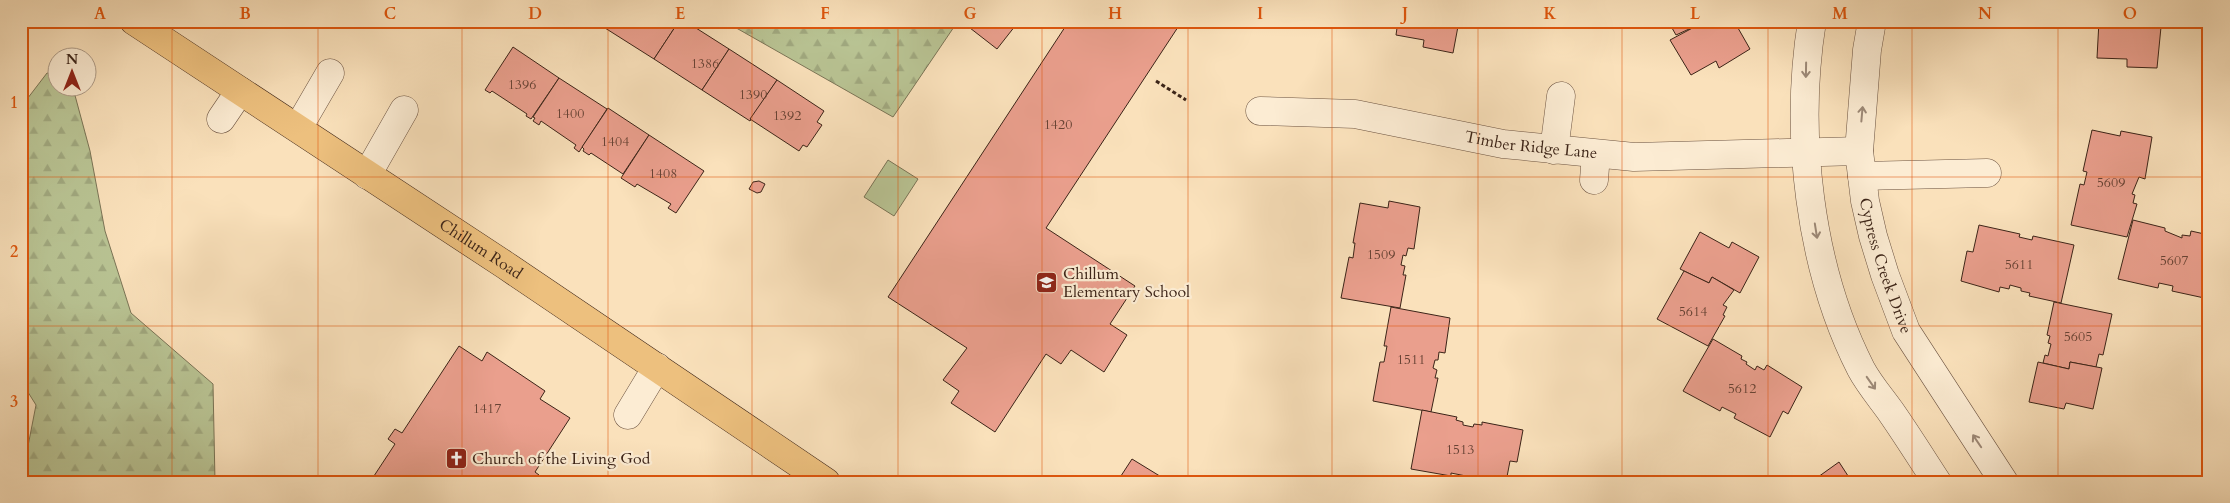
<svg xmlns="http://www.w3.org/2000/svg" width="2230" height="503" font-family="Cardo,serif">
<defs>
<pattern id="forest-firs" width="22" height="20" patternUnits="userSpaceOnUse" patternTransform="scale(1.25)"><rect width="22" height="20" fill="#b9c494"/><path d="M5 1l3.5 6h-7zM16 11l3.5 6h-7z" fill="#a0a87f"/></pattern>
</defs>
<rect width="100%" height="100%" fill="#fae1bb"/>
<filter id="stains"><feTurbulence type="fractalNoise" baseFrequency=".004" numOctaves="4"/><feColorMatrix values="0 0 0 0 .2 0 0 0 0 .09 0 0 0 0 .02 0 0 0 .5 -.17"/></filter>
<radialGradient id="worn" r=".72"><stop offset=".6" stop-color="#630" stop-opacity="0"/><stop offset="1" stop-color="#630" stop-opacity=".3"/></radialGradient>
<g fill="url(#forest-firs)" stroke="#7a7456">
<polygon points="724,21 958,21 893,117"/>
<polygon points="47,73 57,74 58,88 73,88 90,151 105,231 131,313 213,384 215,482 21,482 36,405 21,381 21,107"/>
</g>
<polygon fill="#b9c494" stroke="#7a7456" points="888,160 918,179 894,216 864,197"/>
<g fill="#ea9f8d" stroke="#3c2418">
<polygon points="595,21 610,21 605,28"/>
<polygon points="610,21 679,21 654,59 605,28"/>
<polygon points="679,21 685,21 729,49 702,90 654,59"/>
<polygon points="975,21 1019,21 997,49 970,28"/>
<polygon points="1069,21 1182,21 1046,228 1135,286 1110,324 1127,335 1104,372 1071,350 1061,364 1046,354 995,432 951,403 959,391 943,380 967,348 888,297"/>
<polygon points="1398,21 1459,21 1453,53 1423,47 1424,40 1396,35"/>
<polygon points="1668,21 1712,21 1702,27 1700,24 1676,35"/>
<polygon points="1713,21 1734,21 1750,49 1719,68 1716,61 1691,75 1670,40 1700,24 1702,27"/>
<polygon points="2099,21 2156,21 2155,27 2161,27 2157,68 2127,67 2127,59 2097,58"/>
<polygon points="513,47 559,78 531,119 526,116 527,114 492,91 490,93 485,90"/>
<polygon points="729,49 777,80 750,121 702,90"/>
<polygon points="559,78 607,109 579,152 574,148 576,145 541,121 539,125 533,121 535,118 533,117"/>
<polygon points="777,80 824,111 817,122 822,125 807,147 803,145 799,151 750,119"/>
<polygon points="608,108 649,135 623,174 591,153 589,155 583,151 584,149 582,147"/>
<polygon points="2092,130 2120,136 2121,131 2152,137 2145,179 2139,177 2132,194 2135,195 2133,203 2137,204 2127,237 2071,225 2080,184 2084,185 2087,172 2083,171"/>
<polygon points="649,135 704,171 676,213 668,208 671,204 637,184 635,187 621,178"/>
<polygon points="759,181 765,184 761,192 757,193 749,189 753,182"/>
<polygon points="1389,201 1420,207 1414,249 1408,248 1406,256 1403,255 1401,265 1405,266 1403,275 1406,275 1400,308 1341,298 1349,257 1353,258 1355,243 1353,243 1360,203 1388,208"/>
<polygon points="2133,220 2165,228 2165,231 2182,238 2182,235 2190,236 2191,231 2209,235 2209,299 2172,291 2173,286 2159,283 2158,288 2118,279"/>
<polygon points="1979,225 2020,234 2019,237 2032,240 2033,236 2074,245 2061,303 2029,296 2030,293 2021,291 2021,288 2010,285 2009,289 2000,287 1999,292 1961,281 1967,251 1973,252"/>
<polygon points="1700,232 1729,248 1732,242 1759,257 1740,293 1712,277 1709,283 1680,269"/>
<polygon points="1684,271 1709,283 1712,277 1734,290 1723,305 1727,307 1723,315 1725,316 1708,346 1657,319"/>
<polygon points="2054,302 2112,314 2103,355 2099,354 2096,367 2070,362 2069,369 2043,363 2045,355 2048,356 2051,344 2048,343 2050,336 2047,335"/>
<polygon points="1391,307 1450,318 1445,353 1439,352 1438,360 1435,360 1433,368 1437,370 1435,378 1438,378 1431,412 1373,401 1380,362 1384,362 1387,346 1384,346"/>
<polygon points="1713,339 1742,356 1741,359 1747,362 1746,364 1755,370 1757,366 1764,370 1767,365 1802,387 1788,414 1783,411 1770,437 1734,418 1736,414 1722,407 1720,411 1683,391"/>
<polygon points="459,346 482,361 487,352 545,391 540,399 570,418 535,472 539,475 534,482 530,479 528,482 370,482 395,444 388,439 395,429 402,433"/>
<polygon points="2038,362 2069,369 2070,362 2102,368 2093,409 2066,403 2064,409 2029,402"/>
<polygon points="1422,410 1457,417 1456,420 1463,422 1463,425 1473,427 1474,424 1482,425 1482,422 1523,430 1517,462 1510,461 1506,482 1473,482 1465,480 1466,476 1451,473 1451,476 1411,469"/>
<polygon points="1132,459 1163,478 1160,482 1117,482"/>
<polygon points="1839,462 1852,482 1811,482"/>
</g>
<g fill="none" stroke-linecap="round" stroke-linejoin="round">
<defs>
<g id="minor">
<path d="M1812,21C1794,133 1809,267 1861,369C1869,384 1881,398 1891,412C1907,435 1922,459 1937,482"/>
<path id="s1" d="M1872,21L1867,50L1859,151L1865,201L1873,236L1885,275L1906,331L2004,482"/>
<path id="s2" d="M1260,111L1355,114L1503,144L1634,157L1859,151"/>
<polyline points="221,119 240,91"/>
<polyline points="298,128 330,73"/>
<polyline points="1554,150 1561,96"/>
<polyline points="367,175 404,110"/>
<polyline points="1862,176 1987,173"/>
<polyline points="1594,180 1596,154"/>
<polyline points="628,415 657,367"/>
</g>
<g id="major">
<path id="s3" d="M134,21L505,265L826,482"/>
</g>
</defs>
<use href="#minor" stroke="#6c5341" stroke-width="29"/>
<use href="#major" stroke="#3c2418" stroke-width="29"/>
<polyline stroke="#3c2418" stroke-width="3" stroke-dasharray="4 2.5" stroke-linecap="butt" points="1156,81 1186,100"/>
<use href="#minor" stroke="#fcecd3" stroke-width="28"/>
<use href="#major" stroke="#edc07e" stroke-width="28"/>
</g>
<defs><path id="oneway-shaft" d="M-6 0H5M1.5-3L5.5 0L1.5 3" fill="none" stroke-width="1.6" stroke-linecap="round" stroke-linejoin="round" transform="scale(1.25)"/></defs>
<g stroke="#9c8876">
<use href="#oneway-shaft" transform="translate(1806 70) rotate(91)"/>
<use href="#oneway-shaft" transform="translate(1862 114) rotate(-85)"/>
<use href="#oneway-shaft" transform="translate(1816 231) rotate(81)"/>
<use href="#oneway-shaft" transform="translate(1871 383) rotate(55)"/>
<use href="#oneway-shaft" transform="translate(1977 441) rotate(-124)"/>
</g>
<path fill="none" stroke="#df560d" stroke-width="1" stroke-opacity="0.55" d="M172,21V482M318,21V482M462,21V482M608,21V482M752,21V482M898,21V482M1042,21V482M1188,21V482M1332,21V482M1478,21V482M1622,21V482M1768,21V482M1912,21V482M2058,21V482M21,177H2209M21,326H2209"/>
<defs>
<symbol id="school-square" viewBox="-11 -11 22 22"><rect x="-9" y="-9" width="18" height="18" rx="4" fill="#8f2418" stroke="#fcecd3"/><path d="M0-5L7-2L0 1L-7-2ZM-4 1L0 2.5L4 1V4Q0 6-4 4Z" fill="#fff"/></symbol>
<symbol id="church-square" viewBox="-11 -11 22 22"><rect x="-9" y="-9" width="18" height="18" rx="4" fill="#8f2418" stroke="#fcecd3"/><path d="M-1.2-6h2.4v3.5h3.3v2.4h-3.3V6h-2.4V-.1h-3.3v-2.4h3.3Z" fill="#fff"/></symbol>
</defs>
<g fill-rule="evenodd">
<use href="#school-square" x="1034" y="270" width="25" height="25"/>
<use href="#church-square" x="444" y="446" width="25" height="25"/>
</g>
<g text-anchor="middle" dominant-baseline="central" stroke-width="4.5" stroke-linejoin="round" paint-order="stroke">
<g font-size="14" fill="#684335">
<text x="705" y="63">1386</text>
<text x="522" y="84">1396</text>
<text x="753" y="94">1390</text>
<text x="570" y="113">1400</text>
<text x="787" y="115">1392</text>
<text x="1058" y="124">1420</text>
<text x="615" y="141">1404</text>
<text x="663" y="173">1408</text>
<text x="2111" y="182">5609</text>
<text x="1381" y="254">1509</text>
<text x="2174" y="260">5607</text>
<text x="2019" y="264">5611</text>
<text x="1693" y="311">5614</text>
<text x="2078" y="336">5605</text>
<text x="1411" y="359">1511</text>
<text x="1742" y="388">5612</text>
<text x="487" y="408">1417</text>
<text x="1460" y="449">1513</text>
</g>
<g font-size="16" fill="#3c2418" stroke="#fcecd3">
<text stroke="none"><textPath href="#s2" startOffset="274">Timber Ridge Lane</textPath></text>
<text stroke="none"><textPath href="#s3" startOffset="415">Chillum Road</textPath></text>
<text stroke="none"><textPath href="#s1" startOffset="249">Cypress Creek Drive</textPath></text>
</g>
<g font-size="16" fill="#3c2418" stroke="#fcecd3" text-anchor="start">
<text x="1063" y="274">Chillum<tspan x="1063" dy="18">Elementary School</tspan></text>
<text x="472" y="459">Church of the Living God</text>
</g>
</g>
<rect width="2230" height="503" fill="none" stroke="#fae1bb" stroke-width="55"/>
<g transform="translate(72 72)"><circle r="24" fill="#fcecd3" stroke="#af9c88"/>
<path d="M0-4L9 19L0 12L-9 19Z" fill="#8f2418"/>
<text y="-8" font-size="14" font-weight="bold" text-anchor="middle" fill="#3c2418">N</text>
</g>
<rect x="28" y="28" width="2174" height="448" fill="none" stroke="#df560d" stroke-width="2"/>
<g font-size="16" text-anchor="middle" font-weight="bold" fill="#df560d">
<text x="100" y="19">A</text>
<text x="245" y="19">B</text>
<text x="390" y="19">C</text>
<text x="535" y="19">D</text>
<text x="680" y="19">E</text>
<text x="825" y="19">F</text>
<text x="970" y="19">G</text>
<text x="1115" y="19">H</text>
<text x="1260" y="19">I</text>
<text x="1405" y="19">J</text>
<text x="1550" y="19">K</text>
<text x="1695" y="19">L</text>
<text x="1840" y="19">M</text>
<text x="1985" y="19">N</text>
<text x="2130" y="19">O</text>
<text x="14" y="108">1</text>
<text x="14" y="257">2</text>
<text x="14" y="407">3</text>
</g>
<rect width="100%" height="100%" filter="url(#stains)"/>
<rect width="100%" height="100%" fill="url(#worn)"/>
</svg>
